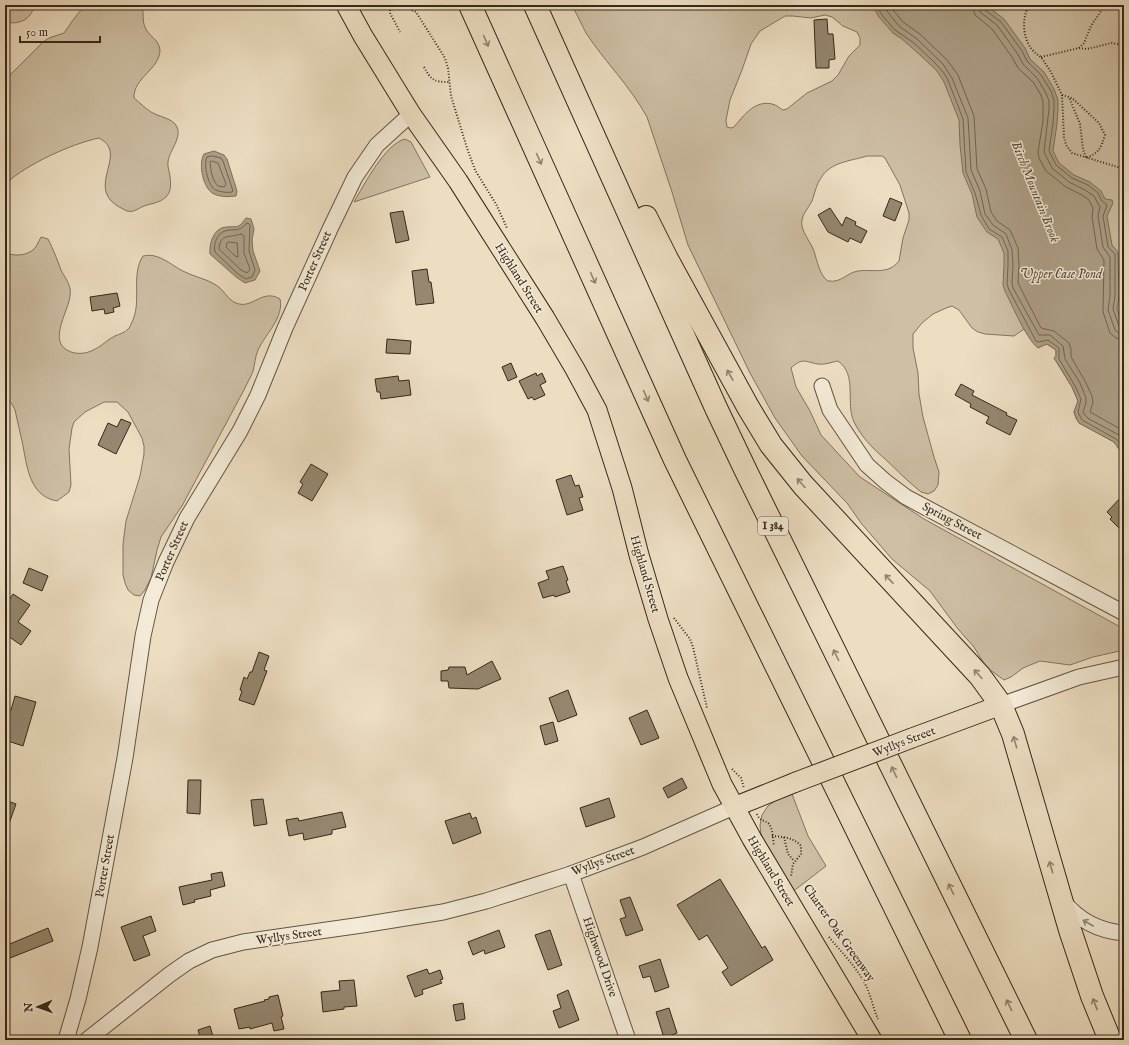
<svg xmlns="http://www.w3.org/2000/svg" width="1129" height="1045" font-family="'IM FELL English',serif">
<rect width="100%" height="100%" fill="#eddec2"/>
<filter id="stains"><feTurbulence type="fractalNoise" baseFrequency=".005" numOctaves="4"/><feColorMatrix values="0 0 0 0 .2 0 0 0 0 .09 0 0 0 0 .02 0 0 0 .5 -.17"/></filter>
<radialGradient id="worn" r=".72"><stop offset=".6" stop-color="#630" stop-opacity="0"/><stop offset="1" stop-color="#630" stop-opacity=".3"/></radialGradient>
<g fill="#cebfa5" stroke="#82745e" fill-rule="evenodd">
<path d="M5,5H34C32,20 18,25 5,22Z"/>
<path d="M85,5H142C144,12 142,21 145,27C148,36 159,39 160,50C160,69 133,78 134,98C140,103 145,108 151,112C159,117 173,118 177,127C182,138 169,151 168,162C167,167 170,172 170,177C173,197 164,201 147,205C139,207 135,213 127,211C123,209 119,207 116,205C87,185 129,153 99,138C71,144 27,164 5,184V80L43,42L49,38L64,33L73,20Z"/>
<path d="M572,5H1124V456L1114,442L1079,423L1076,418L1074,412L1078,401L1072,387L1056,361L1054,358L1056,356V350L1047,344L1042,345L1040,347L1036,346L1024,329L1014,336L985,334L978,332L972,328L959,310L952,306L946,308L933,314L922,323L913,334V348L918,373L919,394L923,417L934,457L939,472L938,485L934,491L928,494L921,492L915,487C904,478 894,467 884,458C872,448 861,436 854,422C845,403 858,375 838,361C832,362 825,365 818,364C805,362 803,357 791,368L796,387L810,411L821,435L860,477L924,519L1124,629V650L1093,657L1070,665L1040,661L1023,668L1011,677L1004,680L986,667L974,647L958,629L930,591L892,559L861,523L847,503L802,456L775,418L750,373L688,245L672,192L647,117C630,86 605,62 586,33C581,24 577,14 572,5ZM825,15L832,17L843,26L857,32L860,38V45L849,56L838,75L832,81L807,93L787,109L783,110C779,108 777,105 772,104C755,100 744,115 734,127L731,128L727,127L726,120L730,100L742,70L751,44L760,31L785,16H793L811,18ZM867,156H882L885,158L900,185L909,213V220L903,238L899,261C888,275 873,269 858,271C846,273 842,283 828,281C820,276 817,261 814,251C811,243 804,235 802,226C800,216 808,209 812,201C815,193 816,185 821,178C830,162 851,161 867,156Z"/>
<path d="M405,139L411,142L430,177L354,202C364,185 385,144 405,139Z"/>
<path d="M41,237L48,239C53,249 57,259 61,270C64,276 69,282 70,289C74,306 43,342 71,352C80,355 89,353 97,348C103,345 108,339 115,336C119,334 125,333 128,329C130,328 130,326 131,324C143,303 130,276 143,256C148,255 153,255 158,257C167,260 176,268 185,272C195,277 207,279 216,285C224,290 228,300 236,303C252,310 262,288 280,299C284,318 266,333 258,350C255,357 255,364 253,371C251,377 247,383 245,388L182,506L161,537L157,550L151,578L145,590L140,596L134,595L128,590L125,583L123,575V544L126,521L140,476L144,454V446L142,438L128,412L117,402H104L85,412L74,422L72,428L69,449L71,485L69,492L57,501C28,496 27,464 22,441C20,431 17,420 15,410L12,404L5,397V252C13,257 28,256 35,248C37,245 39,241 41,237Z"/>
<polygon points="792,794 808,836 826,866 791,893 761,836 760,825 762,815 768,806 776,800"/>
</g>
<g fill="#aea088" stroke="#7e705b">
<path d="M872,5H984L991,9L1004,19L1025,48L1030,59L1044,72L1054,89L1058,100V109L1057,124L1053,151L1059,163L1074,175L1090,182L1101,191L1105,199L1112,200L1113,203L1107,216L1112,245L1118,252L1119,296L1117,309L1124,329V456L1114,442L1079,423L1076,418L1074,412L1078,401L1072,387L1056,361L1054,358L1056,356V350L1047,344L1038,348C1027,340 1012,305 1005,291L1003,285L1004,265V253L998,239L987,232L977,217L972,194L963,173L960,145L959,120L944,82L937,71L919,54L902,39L893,33L879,17Z"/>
<path d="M214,151L224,155L227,159L237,191L236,196C230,197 220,197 214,194C203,189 198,164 204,154Z"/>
<path d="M246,218L251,219L254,229L252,240L253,251L260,271L255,280L245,283L236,277L210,254C209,243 214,227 227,227C231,226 236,228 240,225C242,224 244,220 246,218Z"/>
</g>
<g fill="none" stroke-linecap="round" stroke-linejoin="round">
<g stroke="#726450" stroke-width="1">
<polyline points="876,5 882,15 895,30 914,43 935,63 944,73 948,80 963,119 966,172 975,193 981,215 989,229 1002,237 1008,251 1008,265 1007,284 1009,290 1036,341 1039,342 1048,340 1059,348 1059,359 1075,386 1081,399 1078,412 1082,420 1116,439 1124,448"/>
<polyline points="882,5 899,26 917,39 943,64 952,78 968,118 971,170 980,191 985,214 993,225 1006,234 1012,250 1013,265 1012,283 1013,288 1039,335 1050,335 1063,346 1065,359 1080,383 1086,398 1086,403 1083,412 1084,414 1089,419 1119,435 1124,440"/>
<polyline points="889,5 903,22 921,35 947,60 958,75 974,116 977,169 986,189 991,212 997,221 1010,230 1018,248 1019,265 1018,282 1019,285 1041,328 1054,331 1069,343 1071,349 1071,357 1085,381 1092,396 1093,403 1090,412 1124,431"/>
<polyline points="972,5 975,15 992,29 1012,57 1018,68 1033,82 1041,95 1043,102 1043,121 1038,152 1039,158 1046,171 1066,187 1082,195 1089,200 1093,208 1092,217 1097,249 1104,260 1103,312 1110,333 1116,338 1124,340"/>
<polyline points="978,5 980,12 997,25 1017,53 1023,64 1037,78 1046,93 1049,101 1049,109 1044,152 1052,168 1069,182 1085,190 1094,196 1100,207 1098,216 1103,247 1110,257 1110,296 1108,310 1115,330 1119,333 1124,334"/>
<polyline points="983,5 985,10 1001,22 1022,51 1027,61 1041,75 1051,91 1054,100 1054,109 1053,123 1049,151 1056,165 1072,178 1088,185 1098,193 1102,201 1107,205 1103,216 1108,247 1115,254 1115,296 1113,309 1119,326 1124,329"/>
<path d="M213,156L221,158L223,161L233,191L232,192C227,193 220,192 216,190C208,187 203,164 207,157Z"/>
<path d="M212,161L218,163L226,184L224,187L218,186C212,180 211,171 210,162Z"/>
<path d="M246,224L248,223L250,225L249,251L255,270L252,277L246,279L238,274L215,252C213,245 217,233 225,231C235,228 238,233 246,224Z"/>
<path d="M241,234L244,236V253L250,269L247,273L241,270L219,249C220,233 230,238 241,234Z"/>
<polygon points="229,242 237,243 238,255 238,257 235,256 226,247 227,243"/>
</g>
</g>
<g fill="#958770" stroke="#352818">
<polygon points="827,19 828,34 833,34 835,59 829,60 829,68 816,68 814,20"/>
<polygon points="890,198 902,203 895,221 883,216"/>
<polygon points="830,208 842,226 846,217 856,222 855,225 867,231 861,243 850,238 848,242 828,232 818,215"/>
<polygon points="403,211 409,240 396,243 390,213"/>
<polygon points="427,269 429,282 431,282 434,303 416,305 412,271"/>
<polygon points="117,293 120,306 113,308 114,312 105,314 104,309 92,311 90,297"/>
<polygon points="387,339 411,341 410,354 386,353"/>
<polygon points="511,363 517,377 508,381 502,367"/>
<polygon points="536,373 537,376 542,373 546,382 540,385 545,395 534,400 532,397 528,399 519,381"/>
<polygon points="398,376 399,381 409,380 411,395 381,399 380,392 377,392 375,379"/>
<polygon points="961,384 974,391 972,395 1007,413 1006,415 1017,420 1010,435 986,423 989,417 970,407 971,404 955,395"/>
<polygon points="121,419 131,423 116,454 98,445 108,423 117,427"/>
<polygon points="311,464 328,474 312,501 298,493 303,484 300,482"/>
<polygon points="571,475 575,486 579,485 583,497 579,498 583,510 567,515 556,480"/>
<polygon points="1124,494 1124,533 1110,519 1112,517 1107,512"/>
<polygon points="563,566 568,580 566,581 570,592 555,597 554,595 543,598 538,583 549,579 546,571"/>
<polygon points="29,568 48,576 42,591 23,583"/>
<polygon points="13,594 30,605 18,622 31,631 21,645 5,634 9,630 5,627 5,606"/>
<polygon points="259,652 269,656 264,670 267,671 254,705 239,700 242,691 240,690 244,677 247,679 250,672 252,672"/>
<polygon points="492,661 501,679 478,689 449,688 448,681 441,681 441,671 448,670 449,667 465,667 467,675"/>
<polygon points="568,690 577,715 558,722 549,698"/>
<polygon points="15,696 36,702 23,746 5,740 5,730 7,722 5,721 5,708 11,710"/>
<polygon points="647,710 659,738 641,745 629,718"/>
<polygon points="553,722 558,741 545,745 540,726"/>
<polygon points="682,778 687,788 668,798 663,788"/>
<polygon points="188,780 201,780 200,814 187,813"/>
<polygon points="609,798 615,817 586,827 580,808"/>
<polygon points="263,799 267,824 254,826 251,800"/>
<polygon points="5,800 16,804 6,832 5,831"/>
<polygon points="342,812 346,827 332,830 332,834 304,840 303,833 289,836 286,820 298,818 299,821"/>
<polygon points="470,813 472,819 476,817 481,833 453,844 445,821"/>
<polygon points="222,872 225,886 210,890 211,896 194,900 195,902 183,905 179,887 212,880 211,874"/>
<polygon points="720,879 762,948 765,946 773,960 731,986 722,972 728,968 707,935 699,940 677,905"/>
<polygon points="630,897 643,930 626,936 620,919 626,917 620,900"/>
<polygon points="151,916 156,931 143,936 150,955 134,961 121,927"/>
<polygon points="48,928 53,941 10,958 5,946"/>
<polygon points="499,930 505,947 485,954 484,950 473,955 468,942"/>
<polygon points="550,930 562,965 548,970 535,935"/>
<polygon points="660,959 669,987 655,992 650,976 643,978 639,966"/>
<polygon points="427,969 429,974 440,970 443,979 440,980 442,983 422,990 423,994 415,997 407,976"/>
<polygon points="354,980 357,1006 344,1007 344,1009 323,1012 321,992 340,990 339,981"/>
<polygon points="568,990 579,1020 559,1028 553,1011 561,1008 557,995"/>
<polygon points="278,995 283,1016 281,1017 284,1029 274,1031 272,1023 250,1029 250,1027 239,1029 234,1009 265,1001 264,1000 269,999 269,997"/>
<polygon points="463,1003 465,1019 456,1021 453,1005"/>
<polygon points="669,1008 677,1033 664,1038 656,1012"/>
<polygon points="210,1026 214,1040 201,1040 198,1030"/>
</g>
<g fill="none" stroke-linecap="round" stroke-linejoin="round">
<defs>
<g id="minor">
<polyline points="822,386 830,410 867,465 886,482 906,497 1124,613"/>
<polyline points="1001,705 1079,677 1124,667"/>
<polyline points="571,874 628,1040"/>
<path d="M1063,901C1079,921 1099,931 1124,933"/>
<polyline points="66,1040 78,999 90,947 125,758 143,636 151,600 166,562 187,518 240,431 258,395 285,328 330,229 355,177 377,145 411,114"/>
<polyline points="87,1040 169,975 189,961 212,950 243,942 362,925 443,912 486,901 571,874 643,847 734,807"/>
</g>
<g id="major">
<polyline points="346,5 363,36 411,114 458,181 545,318 575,369 597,410 622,488 639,555 658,619 678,678 722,784 752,839 872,1040"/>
<polyline points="912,738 1001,705"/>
<polyline points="734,807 796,782"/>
</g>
<g id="highway">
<polyline points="470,5 675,460 960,1040"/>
<polyline points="535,5 716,408 745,469 1026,1040"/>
<polyline points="646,217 667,259 748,407 771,445 803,485 980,676 1001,705 1013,734 1070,930 1092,996 1110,1040"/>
</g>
</defs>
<use href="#minor" stroke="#635642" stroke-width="17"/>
<use href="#major" stroke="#352818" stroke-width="21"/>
<use href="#highway" stroke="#352818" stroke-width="24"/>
<g stroke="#352818" stroke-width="2" stroke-dasharray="1 2" stroke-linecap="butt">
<polyline points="386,5 394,8 407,8 416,12 445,58 448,68 451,96 467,148 475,170 496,204 507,228"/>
<path d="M1029,5C1020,22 1023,47 1041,57L1051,72L1062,95L1064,137L1066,145L1072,153L1124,169"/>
<polyline points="390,7 390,13 400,32"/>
<polyline points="1079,48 1087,49 1112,43 1122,45 1124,49"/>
<polyline points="1041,57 1079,48 1084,43 1091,26 1105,5"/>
<path d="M424,67C431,80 434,82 449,82"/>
<path d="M1062,95L1072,98L1099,123L1105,135C1101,148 1099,153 1086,158L1083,149L1080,124L1069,97"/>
<polyline points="674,618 690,639 693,647 707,708"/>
<polyline points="732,769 741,778 744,788"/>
<path d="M757,814C760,822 764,819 769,824C773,829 773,840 774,846"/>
<path d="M772,836C783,837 793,837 801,846V854L793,864L791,876"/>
<polyline points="784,837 788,854 794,861"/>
<path d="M829,937C841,952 856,966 865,984C871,995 873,1008 878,1019"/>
</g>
<use href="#minor" stroke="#f3ead7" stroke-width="15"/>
<use href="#major" stroke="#eddec2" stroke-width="19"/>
<use href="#highway" stroke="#eddec2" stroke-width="22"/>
<defs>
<polyline id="major-bridge" points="796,782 912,738"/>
</defs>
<use href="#major-bridge" stroke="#352818" stroke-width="21" stroke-linecap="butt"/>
<use href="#major-bridge" stroke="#eddec2" stroke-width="19"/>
</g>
<defs><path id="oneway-shaft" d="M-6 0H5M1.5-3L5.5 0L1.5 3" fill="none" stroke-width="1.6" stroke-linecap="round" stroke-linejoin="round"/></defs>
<g stroke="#91836d">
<use href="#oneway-shaft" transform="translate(486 41) rotate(66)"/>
<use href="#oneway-shaft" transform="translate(539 159) rotate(66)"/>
<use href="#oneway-shaft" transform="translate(593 278) rotate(66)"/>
<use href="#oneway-shaft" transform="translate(730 375) rotate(-119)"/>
<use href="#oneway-shaft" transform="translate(646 396) rotate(66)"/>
<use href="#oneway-shaft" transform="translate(801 483) rotate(-131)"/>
<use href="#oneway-shaft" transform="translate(889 579) rotate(-133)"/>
<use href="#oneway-shaft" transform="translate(836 655) rotate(-116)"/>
<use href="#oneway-shaft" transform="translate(978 674) rotate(-132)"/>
<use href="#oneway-shaft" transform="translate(1015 742) rotate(-106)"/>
<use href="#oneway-shaft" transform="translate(894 772) rotate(-116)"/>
<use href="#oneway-shaft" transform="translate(1051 867) rotate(-106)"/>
<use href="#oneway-shaft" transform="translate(951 889) rotate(-116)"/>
<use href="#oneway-shaft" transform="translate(1095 1004) rotate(-111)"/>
<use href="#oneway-shaft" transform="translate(1009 1005) rotate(-116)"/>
</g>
<use stroke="#948978" href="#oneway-shaft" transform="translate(1088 923) rotate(-150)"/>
<g text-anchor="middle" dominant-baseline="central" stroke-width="3" stroke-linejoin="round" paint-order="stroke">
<rect fill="#f3ead7" stroke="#6e6251" stroke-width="1" x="758" y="517" width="30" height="18" rx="3"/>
<g font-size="11" font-weight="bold" fill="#352818">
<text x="773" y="526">I 384</text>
</g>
<g font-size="12" fill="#352818" stroke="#f3ead7">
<text transform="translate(315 261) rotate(-66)">Porter Street</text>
<text transform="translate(519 278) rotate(58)">Highland Street</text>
<text transform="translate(952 521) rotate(28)">Spring Street</text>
<text transform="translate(172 551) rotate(-66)">Porter Street</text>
<text transform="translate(645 574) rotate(74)">Highland Street</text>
<text transform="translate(904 742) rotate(-21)">Wyllys Street</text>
<text transform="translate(603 861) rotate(-20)">Wyllys Street</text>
<text transform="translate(105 866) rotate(-80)">Porter Street</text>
<text transform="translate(771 871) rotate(59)">Highland Street</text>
<text transform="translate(839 933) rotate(55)">Charter Oak Greenway</text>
<text transform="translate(289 936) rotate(-8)">Wyllys Street</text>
<text transform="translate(600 957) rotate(71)">Highwood Drive</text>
</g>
<g font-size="13" font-style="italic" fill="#594c3a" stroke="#f3ead7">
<text transform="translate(1035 192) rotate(68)">Birch Mountain Brook</text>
<text x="1061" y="274">Upper Case Pond</text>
</g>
</g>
<rect width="1129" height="1045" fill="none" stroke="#eddec2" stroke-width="20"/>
<rect x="6" y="6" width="1117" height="1033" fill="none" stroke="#352818" stroke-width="2"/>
<rect x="10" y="10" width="1109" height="1025" fill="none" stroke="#352818"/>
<g transform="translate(38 1007) rotate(268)" stroke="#f3ead7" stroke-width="3" paint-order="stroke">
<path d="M0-3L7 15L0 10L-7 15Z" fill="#352818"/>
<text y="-6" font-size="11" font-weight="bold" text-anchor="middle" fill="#352818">N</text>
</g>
<path d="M20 36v6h80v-6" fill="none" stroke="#352818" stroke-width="2"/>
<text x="26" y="36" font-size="12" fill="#352818" stroke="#f3ead7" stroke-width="3" paint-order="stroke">50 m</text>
<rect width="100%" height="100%" filter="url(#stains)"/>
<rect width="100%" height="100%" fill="url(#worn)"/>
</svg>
